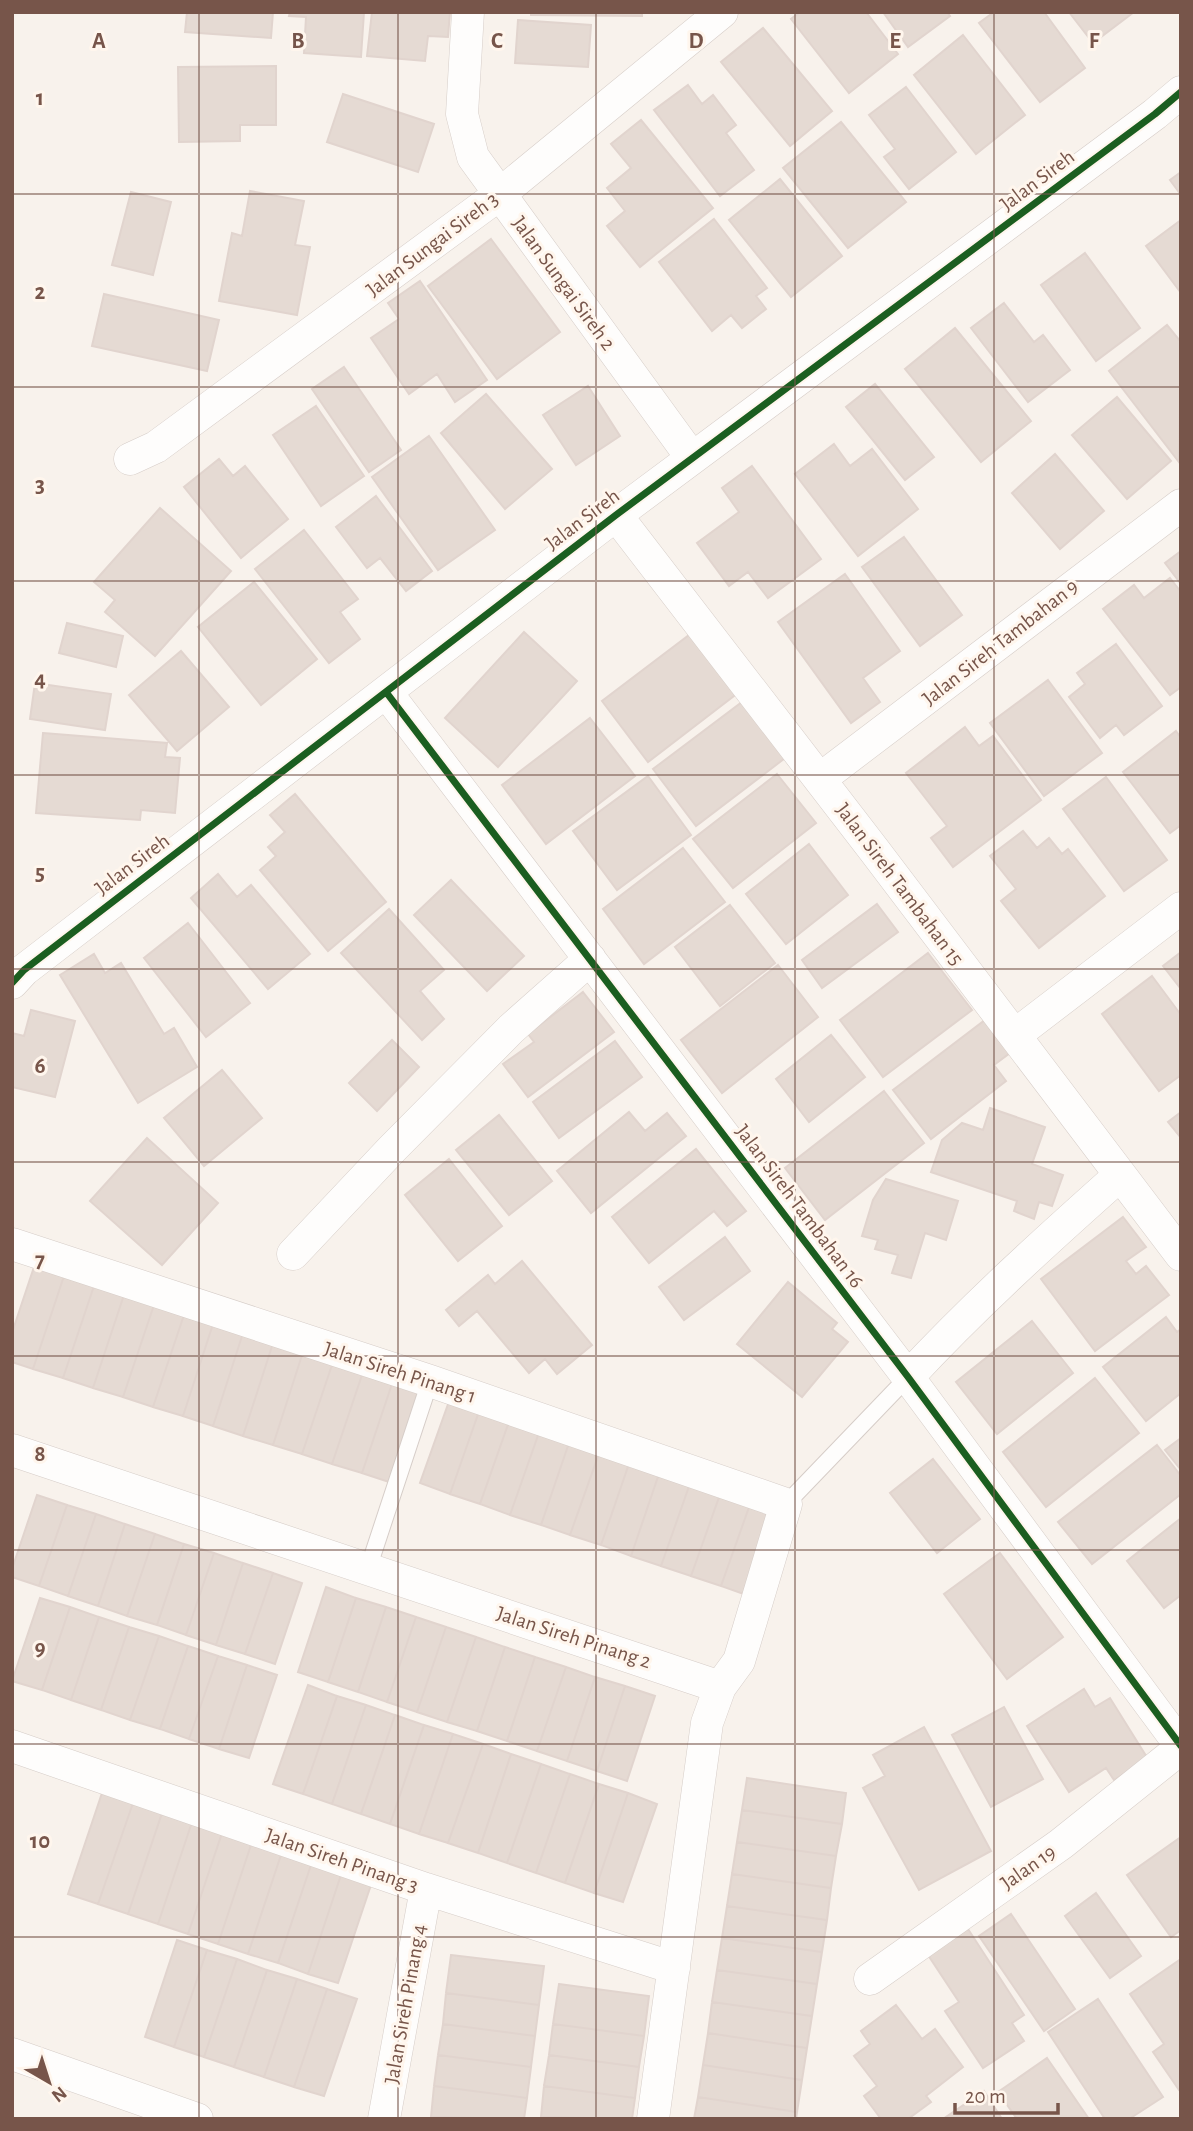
<svg xmlns="http://www.w3.org/2000/svg" width="1193" height="2131" font-family="'Alegreya Sans',sans-serif">
  <style>
    .building { fill: #e5dad3; stroke: #e1d4ce; stroke-width: 2 }
    .lines { fill: none; stroke-linecap: round; stroke-linejoin: round }
    .lane-casing { stroke: #d6cdc8; stroke-width: 18 }
    .street-casing { stroke: #d6cdc8; stroke-width: 33 }
    .lane { stroke: #fefdfc; stroke-width: 16 }
    .street { stroke: #fefdfc; stroke-width: 32 }
    .cycleway-casing { stroke: #fff6ed; stroke-width: 11 }
    .cycleway { stroke: #1b5e20; stroke-width: 7 }
    .grid { fill: none; stroke: #77554a; stroke-width: 2; stroke-opacity: 0.55 }
    .labels { text-anchor: middle; stroke-width: 6; stroke-linejoin: round; paint-order: stroke }
    .street-label { font-size: 21px; fill: #77554a; stroke: #fff6ed }
    .grid-label { font-size: 23px; text-anchor: middle; font-weight: bold; fill: #77554a; stroke: #fff6ed; stroke-width: 6; stroke-linejoin: round; paint-order: stroke }
  </style>
  <rect width="100%" height="100%" fill="#f8f2ec"/>
  <path class="building" d="M187,12H273L271,38L185,32Z
    M290,12H364L361,57L304,53L306,17L289,16Z
    M372,12H450L448,37L428,36L425,61L367,56Z
    M531,12H642V16L531,15Z
    M800,12H866L898,54L849,93L791,19Z
    M883,12H947L950,16L908,47Z
    M994,12H1044L1085,68L1040,102L979,23Z
    M1069,12H1134L1093,43Z
    M518,20L591,25L588,67L515,63Z
    M763,28L832,111L790,146L721,62Z
    M963,35L1025,115L976,154L914,75Z
    M276,66V125H240V141L179,142L178,67Z
    M688,85L702,104L713,95L736,125L726,133L754,170L720,196L654,110Z
    M906,87L956,152L909,189L884,157L895,149L869,115Z
    M343,94L434,124L418,172L327,142Z
    M641,120L713,208L640,267L607,226L625,211L607,188L631,168L611,144Z
    M841,122L906,202L848,248L783,168Z
    M1181,172V195L1170,180Z
    M780,179L842,256L791,297L729,220Z
    M250,191L304,201L295,245L310,247L297,315L219,301L232,233L242,236Z
    M131,192L171,202L153,275L112,265Z
    M714,219L767,288L756,296L766,309L742,328L731,315L712,331L659,262Z
    M1181,220V293L1146,246Z
    M491,239L560,332L497,379L428,286Z
    M1085,253L1140,328L1096,361L1041,285Z
    M420,281L487,380L455,402L437,374L409,394L371,338L399,319L388,303Z
    M104,294L219,320L207,371L92,346Z
    M1004,303L1034,342L1043,335L1070,370L1028,402L971,328Z
    M1167,325L1181,342L1179,462L1109,371Z
    M955,328L1031,421L981,462L905,369Z
    M344,367L401,450L369,472L312,389Z
    M875,384L934,457L905,480L846,407Z
    M588,386L620,436L576,465L543,415Z
    M486,394L552,469L505,509L441,433Z
    M1117,397L1171,461L1127,499L1072,435Z
    M316,406L364,476L321,506L273,435Z
    M429,436L495,530L438,570L372,477Z
    M834,444L850,466L872,449L918,509L858,556L795,474Z
    M1055,454L1104,511L1060,549L1012,493Z
    M219,459L233,476L245,466L288,519L241,558L184,487Z
    M752,466L821,559L768,598L748,572L729,586L697,543L739,512L722,488Z
    M376,496L432,571L406,591L380,558L367,568L336,527Z
    M160,508L231,571L155,656L105,612L115,600L94,582Z
    M304,530L358,599L340,612L360,639L329,663L255,569Z
    M904,537L962,615L920,646L862,567Z
    M1181,551V584L1165,563Z
    M845,574L900,651L863,678L880,702L851,723L778,622Z
    M1170,578L1181,592V687L1170,695L1103,609L1134,585L1144,598Z
    M254,582L317,659L261,705L198,627Z
    M67,623L123,636L116,667L59,653Z
    M697,629L743,689L648,762L602,701Z
    M524,632L577,681L498,767L445,718Z
    M1116,644L1162,706L1124,735L1116,725L1100,738L1069,697L1085,684L1077,673Z
    M181,651L229,707L177,751L129,695Z
    M1048,680L1102,753L1044,796L990,723Z
    M35,683L111,694L105,730L30,719Z
    M750,696L793,752L696,826L653,769Z
    M590,718L635,776L546,844L502,785Z
    M965,727L979,746L993,736L1041,800L953,867L931,838L947,826L906,773Z
    M1176,731L1181,738V825L1170,833L1123,772Z
    M43,733L167,743L165,757L180,758L175,813L141,810L140,820L36,813Z
    M777,774L816,823L733,888L693,839Z
    M648,776L691,835L617,890L573,831Z
    M1106,777L1167,860L1124,891L1063,809Z
    M295,794L386,902L328,951L260,870L276,856L268,847L285,832L270,815Z
    M1023,831L1037,848L1049,838L1062,854L1068,849L1105,896L1039,948L1001,901L1016,889L990,856Z
    M809,844L848,895L786,944L746,894Z
    M683,848L725,902L644,964L603,909Z
    M218,874L237,897L251,885L310,954L268,989L191,898Z
    M451,880L524,956L487,991L414,915Z
    M877,904L898,932L822,988L802,960Z
    M730,905L775,963L720,1006L675,947Z
    M389,909L444,970L420,991L444,1019L422,1040L341,953Z
    M188,923L250,1003L206,1037L144,958Z
    M1181,952V989L1163,966Z
    M928,953L972,1010L883,1077L840,1020Z
    M94,954L105,973L121,963L164,1034L174,1028L197,1067L138,1103L60,975Z
    M778,965L818,1017L722,1093L681,1040Z
    M1152,976L1181,1015V1075L1159,1091L1102,1014Z
    M583,992L614,1032L528,1097L503,1064L534,1042L528,1034Z
    M31,1010L75,1021L55,1097L12,1087V1033L24,1036Z
    M985,1020L1010,1053L994,1065L1006,1081L931,1139L893,1090Z
    M831,1035L865,1077L809,1122L776,1079Z
    M392,1040L419,1067L377,1111L349,1083Z
    M615,1041L642,1077L559,1138L533,1102Z
    M222,1070L262,1118L204,1166L164,1118Z
    M884,1091L924,1143L825,1220L785,1168Z
    M990,1108L1045,1127L1032,1164L1063,1175L1052,1206L1039,1202L1034,1219L1014,1211L1017,1201L931,1172L942,1140L962,1123L983,1130Z
    M629,1112L645,1131L667,1113L686,1136L591,1213L557,1171Z
    M1181,1112V1138L1168,1122Z
    M499,1115L552,1181L509,1215L456,1150Z
    M147,1138L218,1203L162,1265L90,1201Z
    M696,1149L746,1211L727,1226L714,1211L649,1263L612,1217Z
    M449,1159L502,1226L458,1261L405,1195Z
    M886,1179L958,1201L946,1240L925,1233L911,1278L892,1273L898,1255L875,1249L878,1240L862,1236L873,1200Z
    M1123,1217L1146,1247L1126,1261L1136,1274L1146,1266L1169,1295L1095,1351L1041,1279Z
    M725,1237L750,1271L684,1320L659,1287Z
    M522,1261L592,1345L557,1374L545,1359L529,1373L477,1311L459,1326L446,1310L488,1275L495,1284Z
    M35,1264L65,1273L33,1369L12,1362V1333Z
    M65,1273L95,1283L63,1378L33,1369Z
    M788,1282L837,1323L832,1329L848,1342L802,1397L737,1344Z
    M95,1283L125,1292L93,1388L63,1378Z
    M125,1292L155,1302L123,1397L93,1388Z
    M155,1302L185,1312L153,1407L123,1397Z
    M185,1312L214,1321L183,1416L153,1407Z
    M1166,1317L1177,1332L1181,1329V1393L1146,1421L1103,1367Z
    M214,1321L244,1330L213,1426L183,1416Z
    M1032,1321L1073,1373L997,1434L956,1382Z
    M244,1330L274,1340L243,1436L213,1426Z
    M274,1340L304,1349L273,1445L243,1436Z
    M304,1349L334,1359L302,1454L273,1445Z
    M334,1359L364,1369L332,1464L302,1454Z
    M364,1369L394,1378L362,1473L332,1464Z
    M394,1378L424,1388L392,1483L362,1473Z
    M1095,1378L1139,1433L1046,1507L1003,1452Z
    M452,1393L482,1403L450,1494L420,1483Z
    M482,1403L512,1413L480,1504L450,1494Z
    M512,1413L542,1424L510,1515L480,1504Z
    M542,1424L572,1434L541,1525L510,1515Z
    M572,1434L602,1445L570,1535L541,1525Z
    M1181,1438V1470L1165,1450Z
    M602,1445L632,1455L601,1545L570,1535Z
    M1157,1445L1181,1476V1494L1092,1564L1058,1522Z
    M632,1455L662,1465L631,1556L601,1545Z
    M933,1459L980,1519L937,1553L890,1493Z
    M662,1465L693,1475L661,1566L631,1556Z
    M693,1475L723,1486L691,1576L661,1566Z
    M723,1486L753,1496L721,1586L691,1576Z
    M37,1495L67,1505L39,1586L12,1577V1569Z
    M753,1496L783,1506L752,1597L721,1586Z
    M67,1505L96,1514L68,1596L39,1586Z
    M96,1514L125,1524L98,1606L68,1596Z
    M1181,1518V1595L1164,1608L1127,1561Z
    M125,1524L155,1534L127,1616L98,1606Z
    M155,1534L184,1544L157,1625L127,1616Z
    M184,1544L214,1553L186,1635L157,1625Z
    M214,1553L243,1563L216,1645L186,1635Z
    M1000,1553L1063,1637L1007,1679L944,1594Z
    M243,1563L273,1573L245,1654L216,1645Z
    M273,1573L302,1583L275,1664L245,1654Z
    M326,1587L356,1598L328,1682L298,1672Z
    M40,1598L70,1607L42,1690L12,1681Z
    M356,1598L386,1607L358,1692L328,1682Z
    M70,1607L99,1617L71,1700L42,1690Z
    M386,1607L416,1617L387,1702L358,1692Z
    M99,1617L129,1627L101,1710L71,1700Z
    M416,1617L446,1627L417,1712L387,1702Z
    M129,1627L159,1636L130,1720L101,1710Z
    M446,1627L476,1637L447,1722L417,1712Z
    M159,1636L188,1646L160,1729L130,1720Z
    M476,1637L505,1647L477,1731L447,1722Z
    M188,1646L218,1656L189,1739L160,1729Z
    M505,1647L535,1657L507,1741L477,1731Z
    M218,1656L247,1665L219,1749L189,1739Z
    M535,1657L566,1667L537,1751L507,1741Z
    M247,1665L277,1675L249,1758L219,1749Z
    M566,1667L595,1677L567,1761L537,1751Z
    M595,1677L625,1686L597,1771L567,1761Z
    M308,1685L337,1696L303,1794L273,1784Z
    M625,1686L655,1696L627,1781L597,1771Z
    M1084,1689L1095,1707L1110,1698L1148,1759L1114,1780L1106,1768L1069,1792L1027,1726Z
    M337,1696L366,1705L332,1804L303,1794Z
    M366,1705L395,1715L361,1814L332,1804Z
    M1004,1707L1043,1779L991,1807L952,1735Z
    M395,1715L424,1725L390,1824L361,1814Z
    M424,1725L453,1734L419,1834L390,1824Z
    M924,1727L991,1851L919,1890L863,1788L885,1776L873,1755Z
    M453,1734L483,1744L448,1843L419,1834Z
    M483,1744L511,1754L478,1853L448,1843Z
    M511,1754L541,1764L507,1863L478,1853Z
    M541,1764L570,1774L536,1873L507,1863Z
    M570,1774L599,1784L565,1883L536,1873Z
    M747,1778L846,1793L842,1824L742,1810Z
    M599,1784L628,1793L594,1893L565,1883Z
    M102,1793L133,1803L98,1904L68,1894Z
    M628,1793L657,1804L623,1902L594,1893Z
    M133,1803L162,1813L128,1914L98,1904Z
    M742,1810L842,1824L836,1856L737,1842Z
    M162,1813L192,1822L158,1924L128,1914Z
    M192,1822L222,1833L188,1934L158,1924Z
    M222,1833L252,1842L218,1944L188,1934Z
    M1181,1837V1930L1171,1937L1127,1875Z
    M252,1842L282,1852L248,1954L218,1944Z
    M737,1842L836,1856L831,1888L732,1874Z
    M282,1852L312,1862L278,1963L248,1954Z
    M312,1862L342,1872L308,1974L278,1963Z
    M342,1872L372,1882L338,1983L308,1974Z
    M732,1874L831,1888L827,1920L727,1906Z
    M1096,1893L1141,1956L1110,1978L1065,1916Z
    M727,1906L827,1920L822,1952L722,1938Z
    M1011,1914L1075,2009L1044,2031L979,1936Z
    M968,1929L1024,2015L1012,2023L1024,2041L983,2068L945,2011L959,2002L928,1955Z
    M722,1938L822,1952L817,1984L717,1970Z
    M177,1940L207,1950L174,2047L145,2037Z
    M207,1950L237,1959L204,2057L174,2047Z
    M451,1955L544,1966L539,2005L446,1993Z
    M237,1959L267,1970L234,2067L204,2057Z
    M1181,1959V2089L1179,2090L1153,2052L1164,2044L1130,1994Z
    M267,1970L297,1979L264,2077L234,2067Z
    M717,1970L817,1984L812,2016L712,2002Z
    M297,1979L327,1989L294,2087L264,2077Z
    M559,1984L649,1996L644,2036L553,2024Z
    M327,1989L357,1999L324,2096L294,2087Z
    M446,1993L539,2005L535,2036L443,2024Z
    M1098,1999L1163,2097L1129,2119H1105L1048,2032Z
    M712,2002L812,2016L807,2048L708,2033Z
    M896,2005L922,2039L935,2029L963,2067L926,2096L931,2102L908,2119H881L864,2096L877,2086L854,2056L870,2044L861,2031Z
    M443,2024L535,2036L531,2067L438,2055Z
    M553,2024L644,2036L639,2067L549,2055Z
    M708,2033L807,2048L802,2080L703,2065Z
    M438,2055L531,2067L527,2098L434,2086Z
    M549,2055L639,2067L635,2098L544,2086Z
    M1047,2058L1089,2119H1017L998,2092Z
    M703,2065L802,2080L797,2112L698,2097Z
    M434,2086L527,2098L524,2119L431,2117Z
    M544,2086L635,2098L632,2119L541,2117Z
    M984,2091L1002,2119H943Z
    M698,2097L797,2112L796,2119H694Z"/>
  <g class="lines">
    <g class="lane-casing">
      <path id="lane" d="M786,1504L908,1377
        M368,1569L430,1381"/>
    </g>
    <g class="street-casing">
      <path id="street" d="M468,12L462,114L473,157L692,458
        M130,459L156,447L500,194L722,12
        M616,515L874,850L1181,1255
        M386,692L908,1377L1181,1746
        M820,779L1181,505
        M12,983L24,970L616,515L1155,114L1181,92
        M1015,1035L1181,908
        M12,1244L430,1381L786,1504L739,1661L720,1687
        M293,1254L392,1149L511,1029L590,959
        M908,1377C975,1305 1047,1240 1120,1175
        M12,1450L720,1687L707,1723L653,2119
        M12,1746L426,1889L674,1968
        M870,1979L1061,1844L1181,1748
        M12,2054L197,2119
        M384,2119L426,1889"/>
    </g>
    <use href="#lane" class="lane"/>
    <use href="#street" class="street"/>
    <g class="cycleway-casing">
      <path id="cycleway" d="M386,692L908,1377L1181,1746
        M12,983L24,970L616,515L1155,114L1181,92"/>
    </g>
    <use href="#cycleway" class="cycleway"/>
  </g>
  <path class="grid" d="M199,12V2119M398,12V2119M596,12V2119M795,12V2119M994,12V2119M12,194H1181M12,387H1181M12,581H1181M12,775H1181M12,969H1181M12,1162H1181M12,1356H1181M12,1550H1181M12,1744H1181M12,1937H1181"/>
  <g class="labels">
    <g class="street-label">
      <text transform="translate(1037 180) rotate(-37)" y="7">Jalan Sireh</text>
      <text transform="translate(432 244) rotate(-37)" y="7">Jalan Sungai Sireh 3</text>
      <text transform="translate(564 283) rotate(54)" y="7">Jalan Sungai Sireh 2</text>
      <text transform="translate(582 519) rotate(-37)" y="7">Jalan Sireh</text>
      <text transform="translate(1000 642) rotate(-38)" y="7">Jalan Sireh Tambahan 9</text>
      <text transform="translate(132 864) rotate(-37)" y="7">Jalan Sireh</text>
      <text transform="translate(900 884) rotate(53)" y="7">Jalan Sireh Tambahan 15</text>
      <text transform="translate(800 1206) rotate(53)" y="7">Jalan Sireh Tambahan 16</text>
      <text transform="translate(400 1372) rotate(18)" y="7">Jalan Sireh Pinang 1</text>
      <text transform="translate(574 1637) rotate(18)" y="7">Jalan Sireh Pinang 2</text>
      <text transform="translate(342 1860) rotate(19)" y="7">Jalan Sireh Pinang 3</text>
      <text transform="translate(1028 1867) rotate(-35)" y="7">Jalan 19</text>
      <text transform="translate(405 2004) rotate(-80)" y="7">Jalan Sireh Pinang 4</text>
    </g>
  </g>
  <g class="grid-label">
    <text x="99" y="48">A</text>
    <text x="298" y="48">B</text>
    <text x="497" y="48">C</text>
    <text x="696" y="48">D</text>
    <text x="895" y="48">E</text>
    <text x="1094" y="48">F</text>
    <text x="40" y="105">1</text>
    <text x="40" y="299">2</text>
    <text x="40" y="492">3</text>
    <text x="40" y="686">4</text>
    <text x="40" y="880">5</text>
    <text x="40" y="1073">6</text>
    <text x="40" y="1267">7</text>
    <text x="40" y="1461">8</text>
    <text x="40" y="1655">9</text>
    <text x="40" y="1848">10</text>
  </g>
  <rect width="1193" height="2131" fill="none" stroke="#77554a" stroke-width="28"/>
  <g transform="translate(49 2082) rotate(141)" stroke="#fff6ed" stroke-width="5" paint-order="stroke">
  <path d="M0-5L12 26L0 18L-12 26Z" fill="#77554a"/>
  <text y="-10" font-size="19" font-weight="bold" text-anchor="middle" fill="#77554a">N</text>
  </g>
  <path d="M955 2103v10h103v-10" fill="none" stroke="#77554a" stroke-width="3.5"/>
  <text x="965" y="2103" font-size="21" fill="#77554a" stroke="#fff6ed" stroke-width="5" paint-order="stroke">20 m</text>
</svg>
